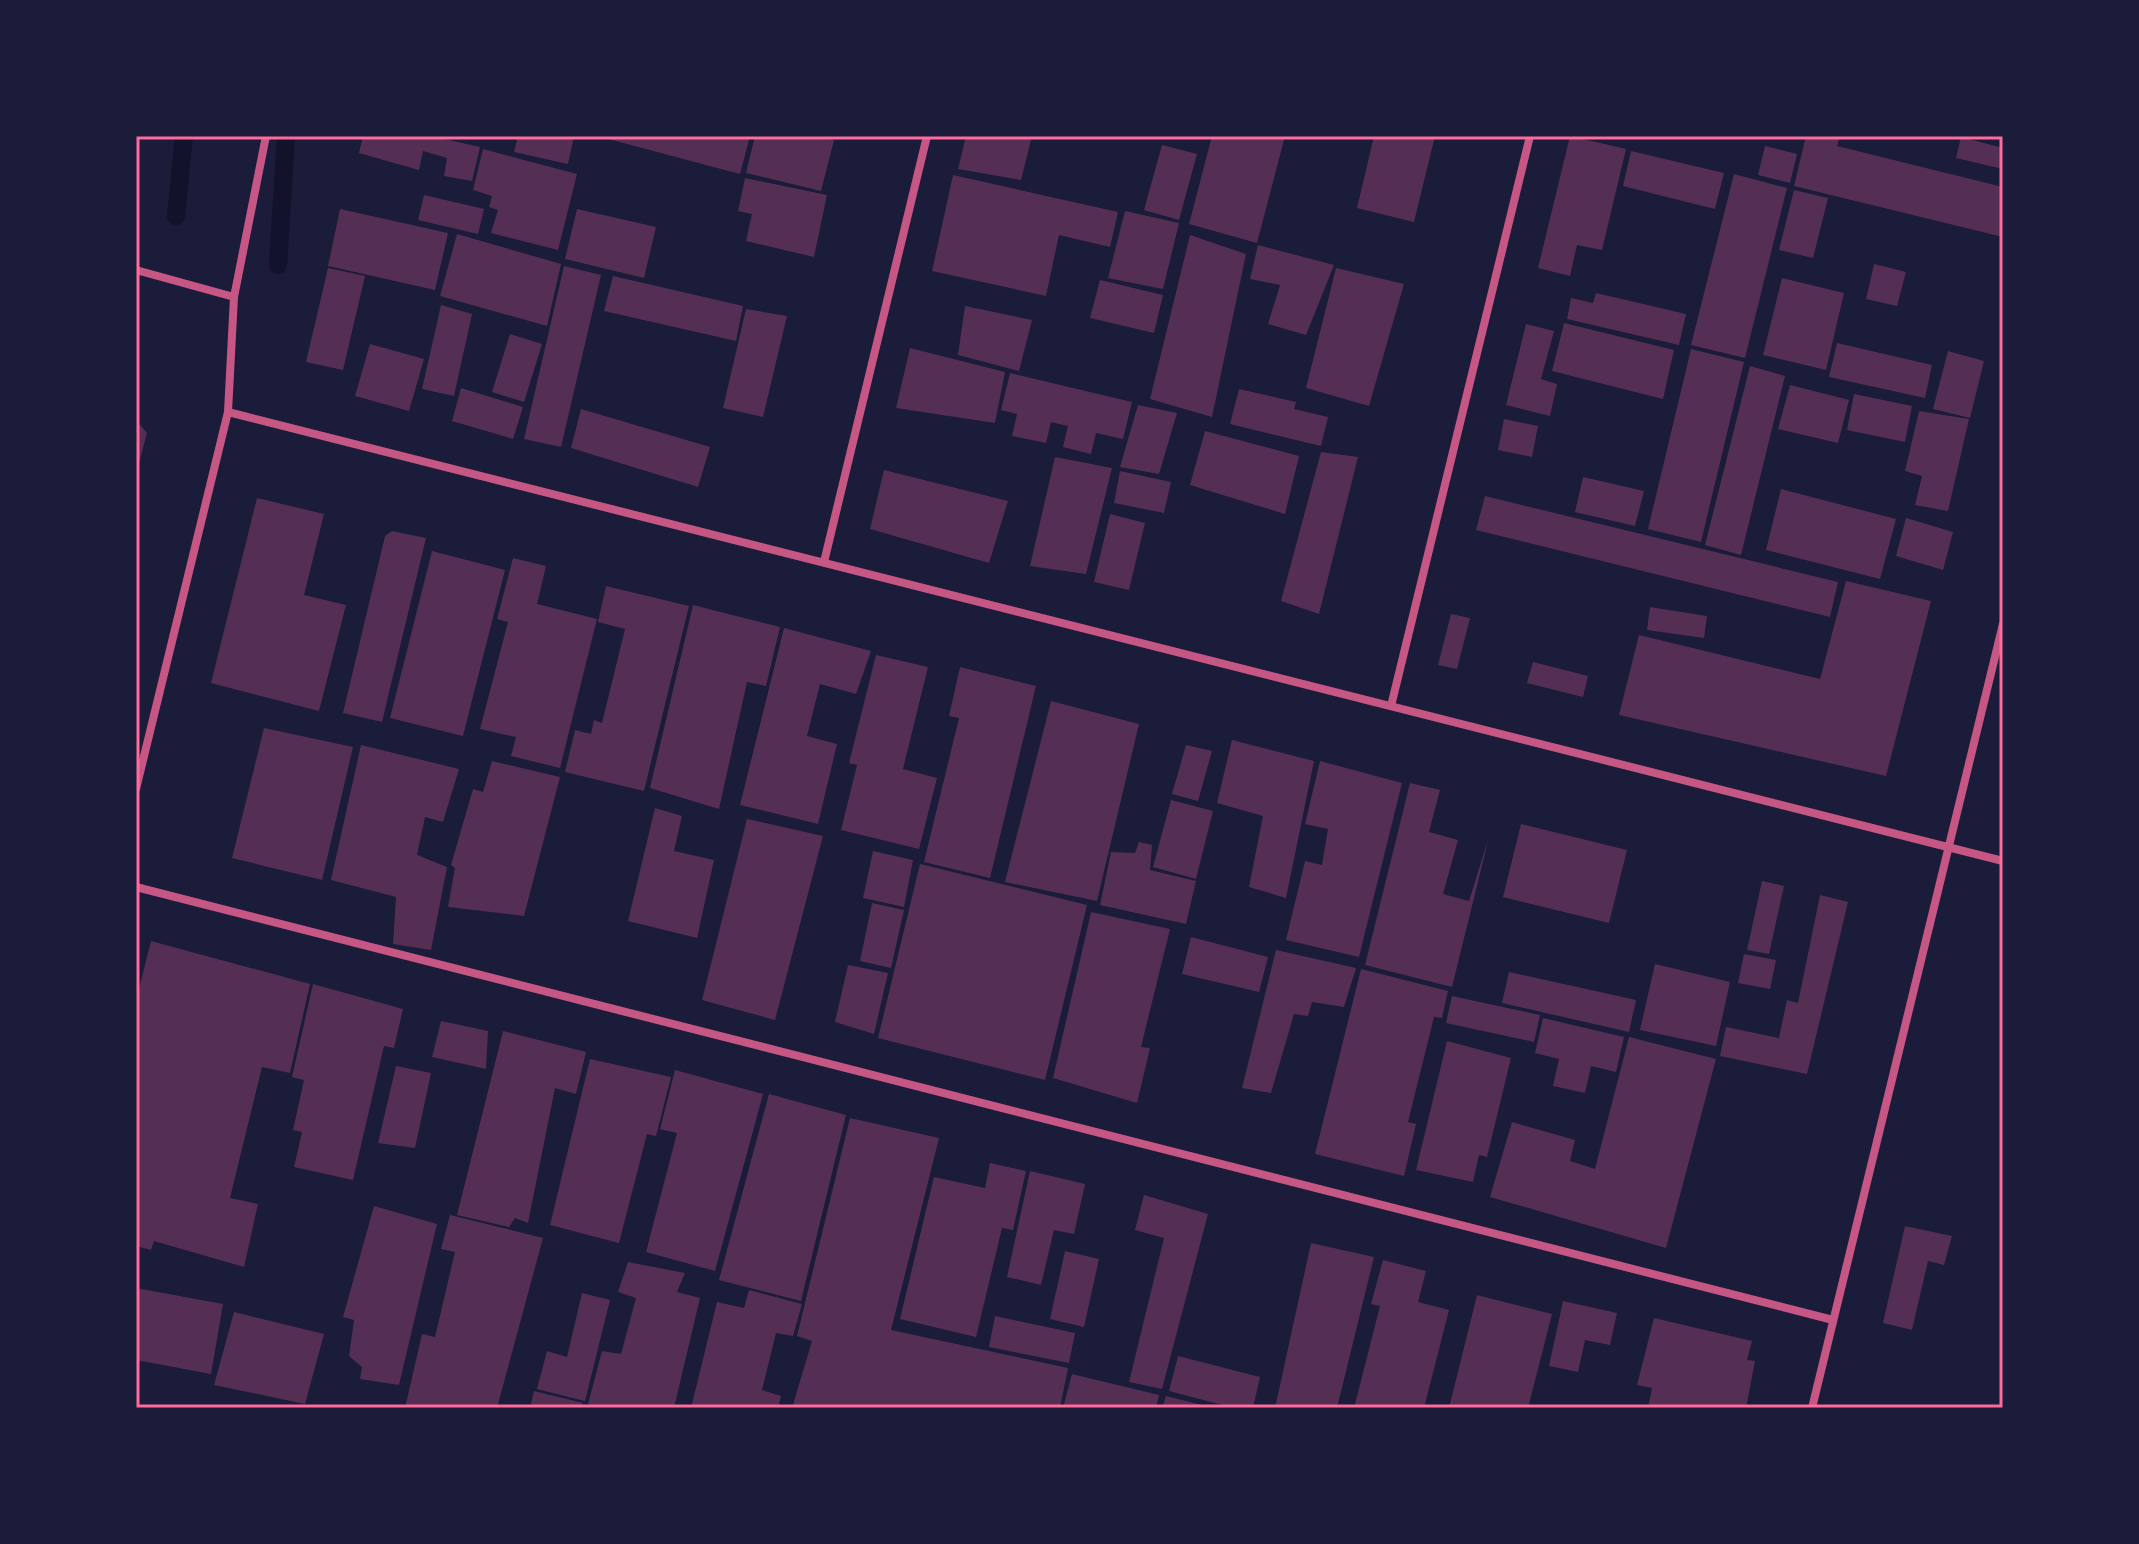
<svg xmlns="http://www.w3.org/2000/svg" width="2139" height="1544" font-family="Inter,sans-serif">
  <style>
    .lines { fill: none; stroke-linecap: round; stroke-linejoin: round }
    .stream { stroke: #12122b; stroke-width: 18 }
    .building { fill: #542f53 }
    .minor { stroke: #c65784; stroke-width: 8 }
    .neatline { fill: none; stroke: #ff6b9d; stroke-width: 3 }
  </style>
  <rect width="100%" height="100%" fill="#1b1b3a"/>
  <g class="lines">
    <path class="stream" d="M176,216L184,136
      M278,265L286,136"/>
  </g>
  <path class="building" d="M363,136H431L480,147L472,181L444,176L447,158L423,151L419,170L359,153Z
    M518,136H574L568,164L514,152Z
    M597,136H750L740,174Z
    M755,136H818L834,140L821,191L746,173Z
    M966,136H1032L1021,180L958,169Z
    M1212,136H1285L1257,243L1189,224Z
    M1374,136H1435L1414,222L1357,208Z
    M1570,136L1626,149L1602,250L1577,245L1570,276L1538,268Z
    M1806,136H1840L1837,146L2003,187V237L1794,186Z
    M1961,137L2003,148V169L1956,158Z
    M1162,145L1197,154L1179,220L1144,210Z
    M1765,146L1797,154L1790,183L1758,175Z
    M483,149L577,174L558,250L491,233L498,210L489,207L492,196L473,190Z
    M1631,151L1724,173L1715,209L1623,186Z
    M1734,174L1787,188L1745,358L1691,345Z
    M953,175L1118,212L1110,247L1059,235L1046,296L932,271Z
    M745,178L827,195L814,257L746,241L752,214L738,211Z
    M1794,190L1828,198L1813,258L1779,250Z
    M424,195L484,209L478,234L418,220Z
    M340,209L448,233L435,290L328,266Z
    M577,209L656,227L644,278L565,259Z
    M1125,211L1179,223L1163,289L1108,278Z
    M457,234L561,264L547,326L440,296Z
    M1190,235L1246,254L1212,417L1150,399Z
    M1258,245L1334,265L1306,335L1268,324L1280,285L1250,279Z
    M1874,264L1906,272L1897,306L1866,299Z
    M564,266L601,275L561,447L524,439Z
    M328,268L365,276L343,370L306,362Z
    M1336,268L1404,284L1369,406L1306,388Z
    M613,276L743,306L736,341L604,311Z
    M1782,278L1844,293L1826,370L1763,355Z
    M1100,280L1163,295L1154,333L1090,318Z
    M1596,293L1686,314L1679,345L1567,319L1571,298L1593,303Z
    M441,305L472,314L454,396L422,389Z
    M965,306L1032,320L1019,371L958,355Z
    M746,309L787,316L763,417L723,408Z
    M1564,323L1674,350L1663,399L1552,371Z
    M1526,324L1554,331L1541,379L1557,384L1550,416L1506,405Z
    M510,334L542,344L524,402L492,392Z
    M1837,343L1932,365L1925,398L1829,377Z
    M370,344L424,359L409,411L355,396Z
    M910,348L1005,372L995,423L896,408Z
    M1691,349L1744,362L1701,542L1648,529Z
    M1948,351L1984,361L1970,418L1933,409Z
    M1750,366L1785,376L1741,555L1705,545Z
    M1010,373L1132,402L1123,439L1096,433L1091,454L1063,447L1068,426L1051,422L1046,443L1012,436L1017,414L1001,410Z
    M1790,385L1849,400L1838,443L1778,429Z
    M461,388L523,407L513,439L452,421Z
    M1239,389L1296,402L1294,409L1328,417L1321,446L1230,424Z
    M1854,394L1912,406L1905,442L1847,430Z
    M1138,405L1177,413L1159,474L1120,467Z
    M581,409L710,447L698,487L571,448Z
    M1919,411L1969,419L1948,511L1915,505L1922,476L1905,471Z
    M1504,419L1538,426L1532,457L1498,450Z
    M136,420L147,433L137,471H136Z
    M1205,431L1299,456L1285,514L1190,485Z
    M1321,452L1358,457L1319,614L1281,601Z
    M1055,457L1112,468L1086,574L1030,566Z
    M884,470L1008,501L989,563L870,529Z
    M1120,471L1171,482L1164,513L1114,503Z
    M1583,477L1644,491L1635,526L1575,512Z
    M1781,489L1896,519L1880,579L1766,550Z
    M1485,496L1838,582L1830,617L1476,530Z
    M257,498L324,514L304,595L346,605L319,711L211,683Z
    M1110,514L1145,523L1129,590L1094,582Z
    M1906,518L1953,532L1943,570L1896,556Z
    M392,531L426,538L382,722L343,713L385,536Z
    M432,551L505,570L463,736L390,718Z
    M513,558L546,566L537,604L597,619L560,768L511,756L516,737L480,729L508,622L497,619Z
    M1846,581L1931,601L1886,776L1619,715L1639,635L1820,679Z
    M606,586L689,606L644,791L565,772L575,730L591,734L594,720L602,723L625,629L598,622Z
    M693,605L780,627L766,686L747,682L719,809L650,788Z
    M1650,607L1707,616L1704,638L1647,630Z
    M1451,614L1470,618L1457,669L1438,665Z
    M784,628L871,651L856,694L820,684L807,736L837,744L818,824L740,805Z
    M876,655L928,667L903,769L937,778L919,849L841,830L857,765L849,763Z
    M1533,662L1588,676L1583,697L1527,683Z
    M960,667L1036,686L990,878L924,862L959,718L949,716Z
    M1051,701L1139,724L1097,901L1005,882Z
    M264,728L353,747L322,880L232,858Z
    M1232,740L1314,761L1286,898L1249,887L1263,816L1217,803Z
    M361,745L459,769L443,822L425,817L417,855L447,867L431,950L393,944L396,897L331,880Z
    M1186,745L1212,751L1198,801L1172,794Z
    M492,761L560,777L524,916L448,907L455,868L451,865L473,789L483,792Z
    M1320,761L1402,783L1359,957L1286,940L1305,861L1322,865L1328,829L1305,824Z
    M1410,783L1440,790L1429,832L1458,840L1443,894L1469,901L1489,837L1452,987L1365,965Z
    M1171,800L1213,811L1196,879L1153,867Z
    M655,808L682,816L674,851L714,860L697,938L628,921Z
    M747,819L823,836L775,1020L702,1000Z
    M1521,824L1627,850L1609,923L1503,897Z
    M1139,842L1152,845L1150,870L1196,881L1186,924L1100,905L1111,852L1135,853Z
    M873,851L913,860L904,907L863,898Z
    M920,864L1087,905L1045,1080L878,1038Z
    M1762,881L1784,886L1769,954L1747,950Z
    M1820,895L1848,902L1807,1074L1720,1056L1726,1027L1779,1038L1787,1000L1798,1003Z
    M872,903L904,910L891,968L860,961Z
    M1091,912L1170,929L1141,1047L1150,1048L1137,1103L1053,1078Z
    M1191,937L1268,957L1259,992L1182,974Z
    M151,941L310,984L290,1073L262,1067L230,1198L258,1204L244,1267L154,1241L151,1250L136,1246V1000Z
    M1276,950L1356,968L1344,1007L1312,1002L1308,1016L1294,1014L1271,1093L1242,1088Z
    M1744,954L1776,960L1770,989L1738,983Z
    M1655,964L1730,982L1716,1046L1640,1030Z
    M848,965L888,973L874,1034L835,1022Z
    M1361,969L1448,991L1442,1018L1434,1017L1408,1122L1416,1124L1404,1176L1315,1154Z
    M1509,972L1636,1000L1629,1032L1502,1003Z
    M313,984L403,1009L394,1048L384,1046L353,1180L294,1167L302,1132L293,1130L304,1080L292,1077Z
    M1452,996L1540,1015L1534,1042L1446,1023Z
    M1543,1018L1624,1037L1616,1072L1591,1066L1585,1093L1553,1086L1559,1059L1535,1053Z
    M441,1021L488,1031L486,1069L432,1057Z
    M503,1031L586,1052L576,1094L555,1088L528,1223L515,1218L509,1227L457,1215Z
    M1629,1037L1716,1059L1666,1248L1490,1197L1512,1122L1575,1140L1570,1161L1595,1169Z
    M1447,1041L1511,1058L1487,1157L1479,1155L1473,1182L1416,1170Z
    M590,1059L671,1077L656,1136L647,1134L619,1243L550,1225Z
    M396,1066L431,1073L415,1148L378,1143Z
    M675,1070L763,1094L715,1271L646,1252L677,1133L660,1129Z
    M769,1094L846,1115L801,1301L719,1280Z
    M850,1118L939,1138L891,1330L1068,1368L1060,1408H792L812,1341L797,1336Z
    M990,1163L1026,1171L1013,1230L1002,1228L976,1337L900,1319L934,1177L985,1188Z
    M1030,1171L1085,1184L1074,1234L1054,1230L1041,1285L1007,1277Z
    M1144,1195L1208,1214L1162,1389L1129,1382L1164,1238L1135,1230Z
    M374,1206L437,1224L399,1385L360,1379L362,1367L349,1356L354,1320L343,1317Z
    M450,1215L543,1238L497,1408H405L422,1334L435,1337L455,1252L441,1249Z
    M1905,1226L1952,1236L1944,1265L1928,1261L1912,1330L1883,1323Z
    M1311,1243L1374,1257L1337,1408H1275Z
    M1065,1251L1099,1259L1084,1327L1050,1319Z
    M1383,1260L1426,1271L1418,1302L1449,1310L1424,1408H1354L1380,1306L1371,1304Z
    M628,1262L685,1273L677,1292L700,1298L674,1408H587L602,1351L621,1354L636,1298L618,1292Z
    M136,1288L223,1304L211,1374L136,1360Z
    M749,1290L802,1304L793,1336L776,1333L762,1390L781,1396L778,1408H691L717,1302L744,1308Z
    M582,1293L610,1300L585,1401L537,1389L547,1351L567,1357Z
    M1477,1295L1552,1314L1528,1408H1449Z
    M1563,1301L1617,1313L1610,1345L1585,1340L1578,1372L1549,1366Z
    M234,1312L324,1334L305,1404L214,1385Z
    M995,1316L1075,1333L1069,1363L989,1347Z
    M1654,1318L1752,1341L1747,1360L1755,1361L1746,1408H1648L1652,1388L1637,1385Z
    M1178,1356L1260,1377L1253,1408H1234L1169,1391Z
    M1072,1374L1159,1395L1156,1408H1063Z
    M534,1391L583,1403L581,1408H530Z
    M1166,1396L1210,1407L1209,1408H1162Z"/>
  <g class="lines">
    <path class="minor" d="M136,270L234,297
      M228,412L2003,861
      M824,562L927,136
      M1391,706L1530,136
      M136,789L228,412L234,297L266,136
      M136,887L1833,1320
      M1812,1408L2003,624"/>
  </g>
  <rect width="2139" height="1544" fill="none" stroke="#1b1b3a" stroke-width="276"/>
  <rect x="138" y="138" width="1863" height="1268" class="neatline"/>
</svg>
